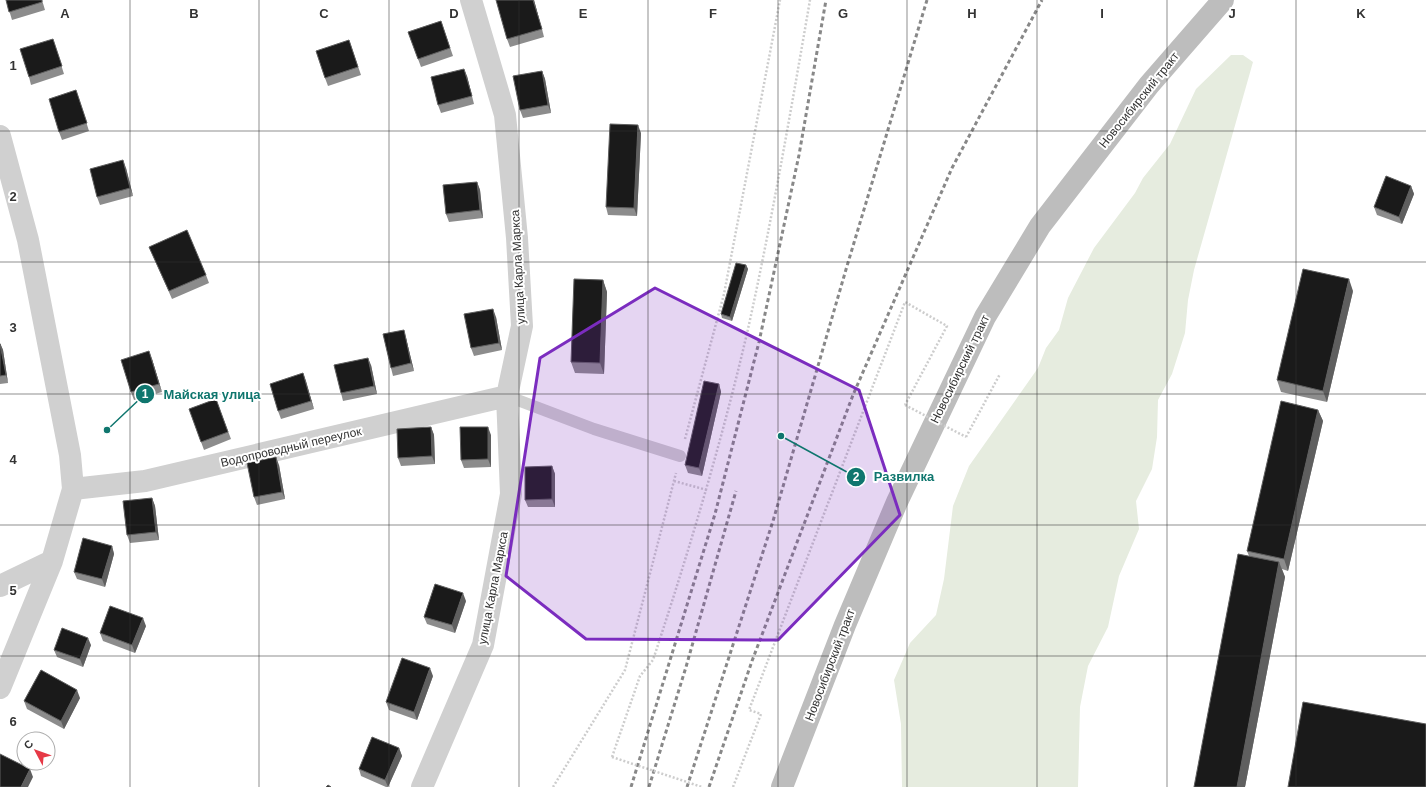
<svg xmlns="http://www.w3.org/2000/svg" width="1426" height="787" font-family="Arial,sans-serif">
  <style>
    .green { fill: #e6ecdf }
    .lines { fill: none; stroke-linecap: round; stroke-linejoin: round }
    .path { stroke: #cdcdcd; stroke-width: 2.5; stroke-dasharray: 2 2; stroke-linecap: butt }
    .lane { stroke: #d0d0d0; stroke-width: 12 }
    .street { stroke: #d0d0d0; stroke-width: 22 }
    .secondary { stroke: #bdbdbd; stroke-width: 22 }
    .rail { stroke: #888; stroke-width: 3; stroke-dasharray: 4 3; stroke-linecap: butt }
    .path-bridge { stroke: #cdcdcd; stroke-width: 2.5; stroke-dasharray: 2 2; stroke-linecap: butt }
    .wall { fill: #8c8c8c }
    .shaded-wall { fill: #5f5f5f }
    .building { fill: #1a1a1a; stroke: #5f5f5f }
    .marked { fill: #7b2cbf; fill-opacity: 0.2; stroke: #7b2cbf; stroke-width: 3; stroke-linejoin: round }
    .grid { fill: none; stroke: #333; stroke-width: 1; stroke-opacity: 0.55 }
    .labels { text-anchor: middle; stroke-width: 4; stroke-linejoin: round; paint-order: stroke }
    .street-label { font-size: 12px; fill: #333; stroke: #fff }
    .grid-label { font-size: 13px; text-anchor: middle; font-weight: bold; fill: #333; stroke: #fff; stroke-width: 4; stroke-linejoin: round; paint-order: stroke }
    .leader { fill: none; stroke: #0f766e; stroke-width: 1.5 }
    .callout-dot { fill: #0f766e; stroke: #fff; stroke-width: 1.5 }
    .mark-label { font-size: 12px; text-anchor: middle; font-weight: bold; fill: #fff }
    .callout-label { font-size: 13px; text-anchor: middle; font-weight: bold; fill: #0f766e; stroke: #fff; stroke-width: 4; stroke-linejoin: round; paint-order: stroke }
  </style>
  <rect width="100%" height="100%" fill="#fff"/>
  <path class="green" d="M1231,55H1243L1253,62L1194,270L1188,300L1185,333L1172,374L1158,400L1157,437L1152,469L1136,501L1139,529L1119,576L1108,627L1088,666L1080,707L1078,787H902L901,724L894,680L910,643L936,615L944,579L953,506L969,466L1038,368L1046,348L1059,330L1068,298L1094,248L1135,193L1143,178L1170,144L1196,89Z"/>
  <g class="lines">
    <path class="path" d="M966,437L1000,374
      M685,439L724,294L780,0
      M674,481L707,490
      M612,757L640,676L653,660C689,551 722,441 748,329C772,220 791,110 810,0
      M553,787L625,670L676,473
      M733,787L761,714L749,710L905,302L947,326L905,405"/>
    <path class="lane" d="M507,396L594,429L680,456"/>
    <path class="street" d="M0,136L28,240L70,455L73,489L52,561L0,688
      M73,489L145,481L507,396
      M0,586L52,561
      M422,787L483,645L511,494L507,396L522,326L517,238L505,115L471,0"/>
    <path class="secondary" d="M782,787L845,625L897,502L985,317L1040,226L1149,85L1223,0"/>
    <path class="rail" d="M631,787L715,514L759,342L799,155L826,0
      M649,787L686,667L736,491
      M687,787L773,521L847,266L927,0
      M709,787L752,661L853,395L952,168L1042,0"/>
    <path class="path-bridge" d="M905,405L966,437
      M612,757L702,787"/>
  </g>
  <path class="wall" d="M6,0H42L45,10L12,20Z
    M534,0L544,37L510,47L507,39Z
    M441,21L453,56L421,67L408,32Z
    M53,39L64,74L31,85L29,77Z
    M349,40L361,75L328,86L325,78Z
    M542,71L545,79L551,113L523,118L520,110Z
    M467,76L474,104L441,113L438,105Z
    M76,90L89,131L62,140L59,132Z
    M641,133L637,216L608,215L606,207Z
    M126,168L133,196L100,205L97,197Z
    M477,182L480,190L483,218L449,222L446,214Z
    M1411,186L1414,194L1402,224L1377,215L1374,207Z
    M149,247L206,275L209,283L172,299Z
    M746,265L748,269L732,321L722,318L721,314Z
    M603,280L607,292L604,374L575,373L571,362Z
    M1353,291L1327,402L1281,392L1277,380Z
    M496,317L502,350L474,356L471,348Z
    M406,338L414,371L393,376L391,368Z
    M0,343L3,350L8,383L0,384Z
    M152,359L162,392L134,400L131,392Z
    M371,365L377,394L343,401L341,393Z
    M303,373L314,409L281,419L278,411Z
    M719,384L721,392L702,476L688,473L685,465Z
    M216,399L231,439L204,450L189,409Z
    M1318,410L1323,421L1288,571L1282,569L1285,577L1245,787H1194L1249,556L1247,551Z
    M431,427L434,435L435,464L401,466L398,458Z
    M491,435V467L464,468L461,460Z
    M279,465L285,499L257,505L254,497Z
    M552,466L555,474V507H528L525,500Z
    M152,498L155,506L159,540L130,543L127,535Z
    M112,546L114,554L105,587L77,579L74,572Z
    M466,601L455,633L427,624L424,617Z
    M146,626L135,653L103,641L100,633Z
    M91,645L83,667L57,657L54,650Z
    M433,676L417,720L389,710L386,702Z
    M80,698L64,729L27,709L24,701Z
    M399,748L402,756L388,787H386L361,776L359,769Z"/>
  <path class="shaded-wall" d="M533,0H534L544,37L542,29Z
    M464,69L467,76L474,104L472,96Z
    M542,71L545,79L551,113L548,105Z
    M638,125L641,133L637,216L634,208Z
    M123,160L126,168L133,196L130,188Z
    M477,182L480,190L483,218L480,210Z
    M1411,186L1414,194L1402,224L1399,217Z
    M746,265L748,269L732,321L730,317Z
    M1349,279L1353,291L1327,402L1323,391Z
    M603,280L607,292L604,374L600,363Z
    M493,309L496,317L502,350L499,343Z
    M404,330L406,338L414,371L411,363Z
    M0,343L3,350L8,383L6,375Z
    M149,351L152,359L162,392L159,384Z
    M368,358L371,365L377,394L374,386Z
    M303,373L306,381L314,409L311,401Z
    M719,384L721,392L702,476L699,468Z
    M1318,410L1323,421L1288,571L1284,559Z
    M431,427L434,435L435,464L432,456Z
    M488,427L491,435V467L488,459Z
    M276,457L279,465L285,499L282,492Z
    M552,466L555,474V507L552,499Z
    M152,498L155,506L159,540L156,532Z
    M112,546L114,554L105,587L102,579Z
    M1279,562L1285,577L1245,787H1237Z
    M463,593L466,601L455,633L452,625Z
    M143,618L146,626L135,653L132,645Z
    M88,638L91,645L83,667L80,659Z
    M430,668L433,676L417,720L414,712Z
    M77,690L80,698L64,729L61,721Z
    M399,748L402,756L388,787L385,780Z
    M30,769L33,777L28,787H21Z"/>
  <path class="building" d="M6,0H42V2L9,12Z
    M496,0H533L542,29L507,39Z
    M441,21L450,48L418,59L408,32Z
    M53,39L62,66L29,77L20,49Z
    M349,40L358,67L325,78L316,51Z
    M464,69L472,96L438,105L431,77Z
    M542,71L548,105L520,110L513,76Z
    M76,90L87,123L59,132L49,99Z
    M610,124L638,125L634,208L606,207Z
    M123,160L130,188L97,197L90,169Z
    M1386,176L1411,186L1399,217L1374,207Z
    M477,182L480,210L446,214L443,185Z
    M187,230L206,275L169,291L149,247Z
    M736,263L746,265L730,317L721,314Z
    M1303,269L1349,279L1323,391L1277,380Z
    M574,279L603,280L600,363L571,362Z
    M493,309L499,343L471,348L464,314Z
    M404,330L411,363L391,368L383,334Z
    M0,344L6,375L0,376Z
    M149,351L159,384L131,392L121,360Z
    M368,358L374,386L341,393L334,365Z
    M303,373L311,401L278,411L270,384Z
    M704,381L719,384L699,468L685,465Z
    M216,399L228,432L201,442L189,409Z
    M1281,401L1318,410L1284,559L1247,551Z
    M431,427L432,456L398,458L397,429Z
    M460,427H488V459L461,460Z
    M276,457L282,492L254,497L247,463Z
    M552,466V499L525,500V467Z
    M152,498L156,532L127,535L123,501Z
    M83,538L112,546L102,579L74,572Z
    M1238,554L1279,562L1237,787H1194Z
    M435,584L463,593L452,625L424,617Z
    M110,606L143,618L132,645L100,633Z
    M62,628L88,638L80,659L54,650Z
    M402,658L430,668L414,712L386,702Z
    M41,670L77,690L61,721L24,701Z
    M1303,702L1426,724V787H1288Z
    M372,737L399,748L385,780L359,769Z
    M0,754L30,769L21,787H0Z
    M328,785L331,787H326Z"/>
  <path class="marked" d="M655,288L859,390L900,515L778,640L586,639L506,576L540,358Z"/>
  <path class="grid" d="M130,0V787M259,0V787M389,0V787M519,0V787M648,0V787M778,0V787M907,0V787M1037,0V787M1167,0V787M1296,0V787M0,131H1426M0,262H1426M0,394H1426M0,525H1426M0,656H1426"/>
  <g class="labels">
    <g class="street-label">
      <text transform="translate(1139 100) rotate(-51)" y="4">Новосибирский тракт</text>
      <text transform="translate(518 267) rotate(-93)" y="4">улица Карла Маркса</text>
      <text transform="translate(960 369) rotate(-64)" y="4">Новосибирский тракт</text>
      <text transform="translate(291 447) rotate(-13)" y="4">Водопроводный переулок</text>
      <text transform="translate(493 588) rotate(-79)" y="4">улица Карла Маркса</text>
      <text transform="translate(830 665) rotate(-69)" y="4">Новосибирский тракт</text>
    </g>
  </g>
  <g class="grid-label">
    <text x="65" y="18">A</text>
    <text x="194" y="18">B</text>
    <text x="324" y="18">C</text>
    <text x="454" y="18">D</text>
    <text x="583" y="18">E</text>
    <text x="713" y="18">F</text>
    <text x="843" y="18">G</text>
    <text x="972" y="18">H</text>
    <text x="1102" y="18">I</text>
    <text x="1232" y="18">J</text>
    <text x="1361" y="18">K</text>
    <text x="13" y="70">1</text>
    <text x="13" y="201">2</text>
    <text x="13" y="332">3</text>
    <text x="13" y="464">4</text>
    <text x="13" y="595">5</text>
    <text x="13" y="726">6</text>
  </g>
  <path class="leader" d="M107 430L145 394M781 436L856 477"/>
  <g class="callout-dot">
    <circle cx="107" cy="430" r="4"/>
    <circle cx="781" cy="436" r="4"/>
    <circle cx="145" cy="394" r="10"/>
    <circle cx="856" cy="477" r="10"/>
  </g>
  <g class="mark-label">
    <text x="145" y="398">1</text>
    <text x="856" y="481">2</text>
  </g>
  <g class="callout-label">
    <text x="212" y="399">Майская улица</text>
    <text x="904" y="481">Развилка</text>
  </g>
  <g transform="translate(36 751) rotate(311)"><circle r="19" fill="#ffffff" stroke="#adadad"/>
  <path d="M0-3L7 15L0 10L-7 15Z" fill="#e63946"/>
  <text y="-6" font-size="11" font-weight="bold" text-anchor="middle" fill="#333333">С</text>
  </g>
</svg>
